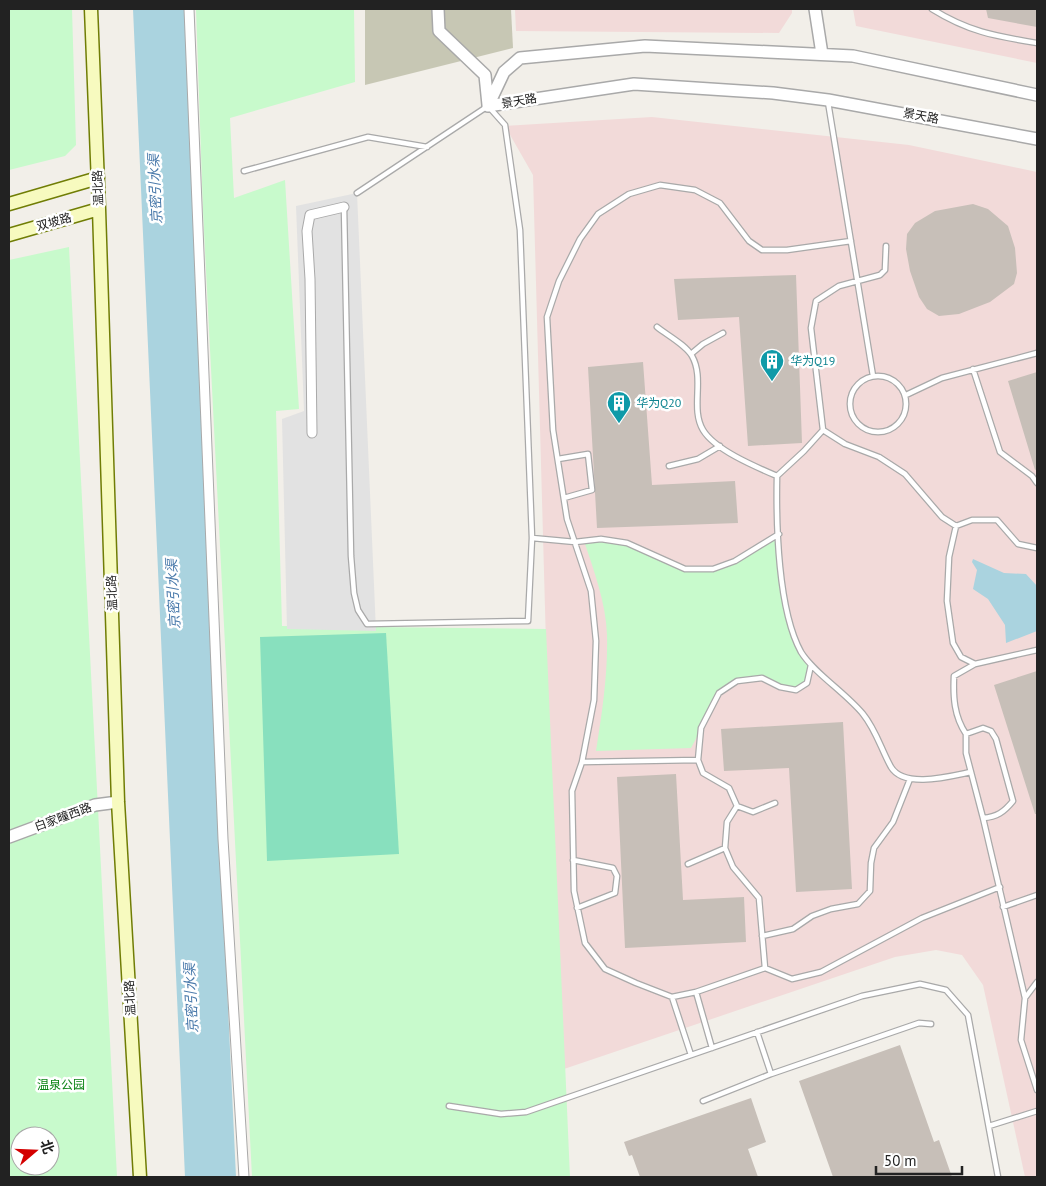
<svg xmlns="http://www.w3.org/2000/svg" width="1046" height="1186" font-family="'PT Sans','Noto Sans SC',sans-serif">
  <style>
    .commercial { fill: #f2dad9 }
    .construction { fill: #c7c7b4 }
    .park { fill: #c8facc; fill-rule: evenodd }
    .pitch { fill: #88e0be }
    .parking { fill: #e2e2e2 }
    .water { fill: #aad3df }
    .building { fill: #c7bfb8 }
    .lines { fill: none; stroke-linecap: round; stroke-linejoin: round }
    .service-casing { stroke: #a9a9a9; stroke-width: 7 }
    .minor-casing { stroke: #a9a9a9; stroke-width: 11 }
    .tertiary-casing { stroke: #a9a9a9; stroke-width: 14 }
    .secondary-casing { stroke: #707d05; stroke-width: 15 }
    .service { stroke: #fff; stroke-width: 4.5 }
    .minor { stroke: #fff; stroke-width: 9 }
    .tertiary { stroke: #fff; stroke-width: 11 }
    .secondary { stroke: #f7fabf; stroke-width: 12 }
    .labels { text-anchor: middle; stroke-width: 5; stroke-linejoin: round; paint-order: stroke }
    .street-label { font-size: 12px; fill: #222; stroke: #fff }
    .culture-label { font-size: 12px; fill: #0d838f; stroke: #fff; text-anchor: start }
    .park-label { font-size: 12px; fill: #0c8416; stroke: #fff }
    .water-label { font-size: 14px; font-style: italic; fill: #4a7aab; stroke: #fff }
  </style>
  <rect width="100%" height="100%" fill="#f2efe9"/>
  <path class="commercial" d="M515,9H792V13L779,33L516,31Z
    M853,9H1037V63L856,26Z
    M652,117L909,145L1037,172V1177H1025L983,985L962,955L936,950L895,957L564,1069L546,644L533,175L505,126Z"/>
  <path class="construction" d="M365,9H511L513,48L365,85Z"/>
  <path class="park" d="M9,9H72L76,145L65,156L9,170Z
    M196,9H354L355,82L230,118L234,198L285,180L299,409L276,411L282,626L546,629L570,1177H252L203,211Z
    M69,247L117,1177H9V260ZM20,1136H50V1166H20Z
    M779,534C783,582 781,624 811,665L807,683C782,697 782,681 761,679C747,677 728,683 719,694C707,709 701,731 691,748L596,751C602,713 608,674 607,635C606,603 594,571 584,541C599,539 612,539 626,543C658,551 674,574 712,569C736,566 759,547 779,534Z"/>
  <path class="pitch" d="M386,633L399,854L267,861L260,637Z"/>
  <path class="parking" d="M357,193L376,631L287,629L282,419L304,411L296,206Z"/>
  <path class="water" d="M133,9H186L212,667L236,1177H185Z
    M973,559L1004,573L1026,574L1037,586V631L1006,643L1005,625L988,599L973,589L977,570L972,562Z"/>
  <path class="building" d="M986,9H1037V27L988,18Z
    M973,204L988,209L1008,226L1015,248L1017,273L1014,284L990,302L959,314L939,316L927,309L919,297L910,271L906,249L907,234L915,223L935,211Z
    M796,275L802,443L748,446L739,317L678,320L674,279Z
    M643,362L652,485L735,481L738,523L597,528L588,367Z
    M1037,372V469L1035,470L1008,381Z
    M1037,671V814H1035L994,685Z
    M843,722L852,889L796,892L789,768L724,771L721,729Z
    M676,774L683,900L744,897L746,942L625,948L617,777Z
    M900,1045L934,1142L939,1140L952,1177H833L799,1081Z
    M751,1098L766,1142L748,1149L758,1177H640L632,1155L629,1156L624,1142Z"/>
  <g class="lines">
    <g class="service-casing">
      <path id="service" d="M932,9C969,32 995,36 1037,43
        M828,102L873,376
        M244,171L368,137L427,147
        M344,207L351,556L354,593L358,610L367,624L528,621L532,538L520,230L505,125L488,106L357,193
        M657,327C667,335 686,345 692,356C705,379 690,408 703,430C715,450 756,467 777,476C776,525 778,610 801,652C814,673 846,693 863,714C876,730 881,749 891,767C904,789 951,776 971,772
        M691,354L703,344L723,333
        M973,369L1000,452L1032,476L1037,483
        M850 404a28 28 0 1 1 56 0a28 28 0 1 1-56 0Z
        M906,395L942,378L1037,353
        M823,430L845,444L879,457L905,474L942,517L956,526L949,557L947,601L953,643L961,657L975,664
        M558,459L588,454L592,490L564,498
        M669,466L698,459L720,446
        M777,476L804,451L823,430L811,328L816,301L839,286L880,275L885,270L886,246
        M956,526L972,520H997L1018,544L1037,548
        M532,538L575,542L601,539L627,543L685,569H713L735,561L779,534
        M983,728L991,731L996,739L1013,801C1004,812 997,817 983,818L966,753V734Z
        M966,734C954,716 953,697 954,676L975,664L1037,650
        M582,762L698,760
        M737,806L753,812L775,803
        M983,818L1025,998
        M573,860L613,868L617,876L615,893L577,908
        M688,864L725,848
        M1003,907L1037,895
        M762,936L793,929L812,916L831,909L858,904L870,891L871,863L874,848L893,822L910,779
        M765,968L759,898L733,867L725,848L727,822L737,806L729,788L703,773L698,760L701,728L719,693L737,681L762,678L780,687L796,690L807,683L811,665
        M1037,982L1025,998L1021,1040L1037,1090
        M696,992L672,997L636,983L605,969L585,943L574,891L572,791L582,762L594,700L596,641L591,591L567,519L553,430L547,317L559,281L580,239L598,214L629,194L660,185L695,190L720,203L749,241L762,250H787L851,241
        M672,997L691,1055
        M757,1032L771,1074
        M712,1048L696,992L765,968L792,979L821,972L922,918L1000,887
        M703,1101L771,1074L919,1023L931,1024
        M449,1106L501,1114L526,1112L862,996L920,984L946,990L968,1015L998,1177
        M989,1126L1037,1111"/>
    </g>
    <g class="minor-casing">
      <path id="minor" d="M189,9L223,839L244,1177
        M312,433L310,279L307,231L310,215L344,207"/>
    </g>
    <g class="tertiary-casing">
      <path id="tertiary" d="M438,9L439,31L485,75L488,105
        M815,9L822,54
        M488,106L504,72L520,58L645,46L853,56L1037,95
        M488,106L634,84L773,93L828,100L1037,139
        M9,837L95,805L118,802"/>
    </g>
    <g class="secondary-casing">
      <path id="secondary" d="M91,9L99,209L118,802L140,1177
        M9,204L98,178
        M9,235L99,209"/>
    </g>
    <use href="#service" class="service"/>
    <use href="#minor" class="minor"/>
    <use href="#tertiary" class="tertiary"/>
    <use href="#secondary" class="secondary"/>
  </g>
  <defs>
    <g id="building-pin" transform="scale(1.25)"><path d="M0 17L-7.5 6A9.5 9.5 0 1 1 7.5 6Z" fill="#0f9aa8" stroke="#fff"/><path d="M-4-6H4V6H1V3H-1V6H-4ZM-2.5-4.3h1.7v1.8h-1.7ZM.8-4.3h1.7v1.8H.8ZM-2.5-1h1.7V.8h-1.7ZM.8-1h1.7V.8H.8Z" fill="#fff"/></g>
  </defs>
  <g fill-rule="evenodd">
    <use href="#building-pin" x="772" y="361"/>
    <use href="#building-pin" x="619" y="403"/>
  </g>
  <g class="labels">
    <g class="street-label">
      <text transform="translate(519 101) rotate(-10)" y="4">景天路</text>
      <text transform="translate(921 116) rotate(11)" y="4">景天路</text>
      <text transform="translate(98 188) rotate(-92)" y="4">温北路</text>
      <text transform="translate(54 222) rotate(-16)" y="4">双坡路</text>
      <text transform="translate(112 593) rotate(-92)" y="4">温北路</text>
      <text transform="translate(63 817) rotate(-20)" y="4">白家疃西路</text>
      <text transform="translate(130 998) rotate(-93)" y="4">温北路</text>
    </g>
    <g class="culture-label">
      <text x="790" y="365">华为Q19</text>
      <text x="636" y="407">华为Q20</text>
    </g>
    <g class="park-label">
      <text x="61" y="1089">温泉公园</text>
    </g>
    <g class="water-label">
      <text transform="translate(155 189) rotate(-93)" y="5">京密引水渠</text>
      <text transform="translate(173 594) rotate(-93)" y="5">京密引水渠</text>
      <text transform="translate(191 998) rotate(-93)" y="5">京密引水渠</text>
    </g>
  </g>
  <rect width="1046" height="1186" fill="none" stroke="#222222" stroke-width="20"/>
  <g transform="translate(35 1151) rotate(71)"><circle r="24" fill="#ffffff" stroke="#a7a7a7"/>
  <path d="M0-4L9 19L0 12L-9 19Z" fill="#d40000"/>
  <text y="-8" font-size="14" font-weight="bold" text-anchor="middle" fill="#222222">北</text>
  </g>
  <path d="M876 1166v8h86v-8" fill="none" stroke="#222222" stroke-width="2.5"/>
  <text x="884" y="1166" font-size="15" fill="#222222" stroke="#ffffff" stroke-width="4" paint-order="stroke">50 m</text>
</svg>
